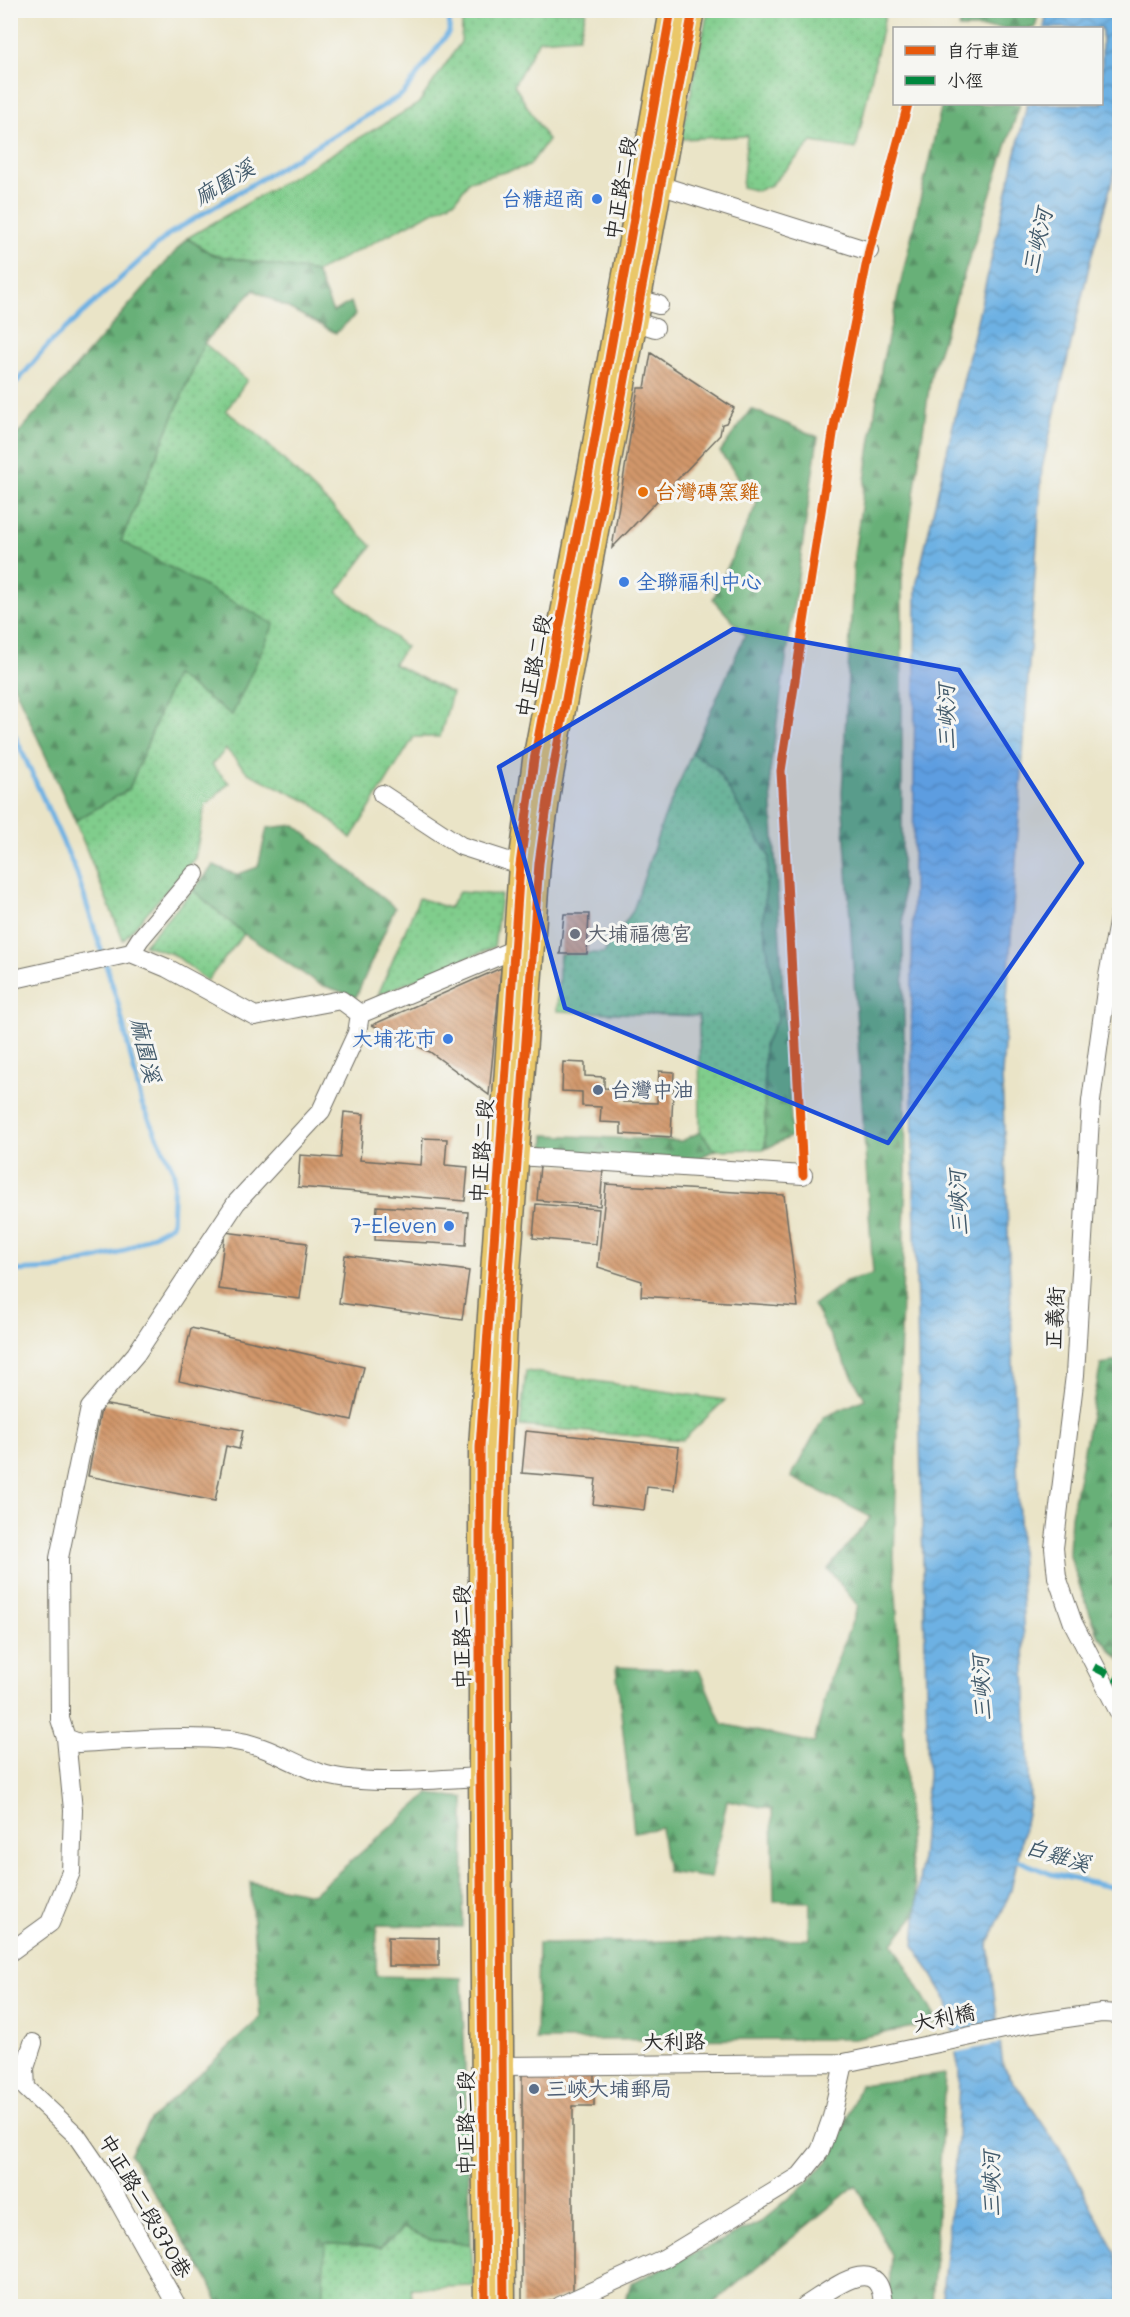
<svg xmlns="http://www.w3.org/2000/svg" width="1130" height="2317" font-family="Mali,'LXGW WenKai TC',sans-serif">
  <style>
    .grass { fill: url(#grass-dots); stroke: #567c5c; stroke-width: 1.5 }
    .forest { fill: url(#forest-firs); stroke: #4a6e52; stroke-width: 1.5 }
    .water { fill: url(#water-waves); stroke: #4c6e87; stroke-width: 1.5 }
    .pier { fill: #eae4c7 }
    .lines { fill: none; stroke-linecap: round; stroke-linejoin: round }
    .stream { stroke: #6db1e3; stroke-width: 5 }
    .building { fill: url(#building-back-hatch) }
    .minor-casing { stroke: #6e6c62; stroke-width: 20 }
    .major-casing { stroke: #6e6c62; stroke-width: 25 }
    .minor { stroke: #fff; stroke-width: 18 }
    .major { stroke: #eac769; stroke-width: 22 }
    .quiet { stroke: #00873e; stroke-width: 8; stroke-dasharray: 15 8; stroke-linecap: butt }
    .cycleway-casing { stroke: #f6f6f2; stroke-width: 13 }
    .cycleway { stroke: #e8590c; stroke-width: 9 }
    .marked { fill: #1d4ed8; fill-opacity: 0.2; stroke: #1d4ed8; stroke-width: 4.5; stroke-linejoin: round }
    .shop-dot { fill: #3f7fe0; stroke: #f6f6f2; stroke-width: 2 }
    .food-dot { fill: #e8710a; stroke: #f6f6f2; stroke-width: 2 }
    .worship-dot { fill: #6b7280; stroke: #f6f6f2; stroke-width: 2 }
    .service-dot { fill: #5c6f8a; stroke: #f6f6f2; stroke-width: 2 }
    .labels { text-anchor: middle; stroke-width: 6; stroke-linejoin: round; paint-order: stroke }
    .street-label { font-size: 21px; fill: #2b2b2b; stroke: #f6f6f2 }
    .shop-label { font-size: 21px; fill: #366cbe; stroke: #f6f6f2; text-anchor: end }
    .food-label { font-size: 21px; fill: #c56008; stroke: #f6f6f2; text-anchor: start }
    .worship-label { font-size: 21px; fill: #5b616d; stroke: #f6f6f2; text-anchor: start }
    .service-label { font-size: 21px; fill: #4e5e75; stroke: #f6f6f2; text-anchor: start }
    .water-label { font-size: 22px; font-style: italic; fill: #425a6b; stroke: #f6f6f2 }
  </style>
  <defs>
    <pattern id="grass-dots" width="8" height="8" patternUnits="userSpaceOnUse" patternTransform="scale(1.5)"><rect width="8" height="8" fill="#80cd8c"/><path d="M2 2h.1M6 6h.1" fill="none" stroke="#6fb079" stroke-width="1.8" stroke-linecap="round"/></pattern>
    <pattern id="forest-firs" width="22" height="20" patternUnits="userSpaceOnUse" patternTransform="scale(1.5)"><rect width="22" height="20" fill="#68b078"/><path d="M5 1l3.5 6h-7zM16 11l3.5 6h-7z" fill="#568f63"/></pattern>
    <pattern id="water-waves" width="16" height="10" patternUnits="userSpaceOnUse" patternTransform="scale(1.5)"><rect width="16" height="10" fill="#6db1e3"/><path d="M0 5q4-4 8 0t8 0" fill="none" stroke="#5a90b8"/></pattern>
    <pattern id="building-back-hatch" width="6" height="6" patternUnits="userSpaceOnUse" patternTransform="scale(1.5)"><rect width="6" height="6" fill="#d2976a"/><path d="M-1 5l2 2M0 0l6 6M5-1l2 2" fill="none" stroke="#ab7b57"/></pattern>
  </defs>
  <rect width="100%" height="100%" fill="#f6f6f2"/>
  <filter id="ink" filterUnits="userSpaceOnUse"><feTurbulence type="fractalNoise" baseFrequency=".0167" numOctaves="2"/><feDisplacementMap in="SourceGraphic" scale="12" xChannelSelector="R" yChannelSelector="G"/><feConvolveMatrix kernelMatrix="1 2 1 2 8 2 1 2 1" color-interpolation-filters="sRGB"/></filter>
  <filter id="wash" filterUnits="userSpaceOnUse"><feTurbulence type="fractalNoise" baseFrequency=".008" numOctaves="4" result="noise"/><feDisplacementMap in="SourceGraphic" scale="24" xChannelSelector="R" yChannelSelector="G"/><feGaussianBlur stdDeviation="1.35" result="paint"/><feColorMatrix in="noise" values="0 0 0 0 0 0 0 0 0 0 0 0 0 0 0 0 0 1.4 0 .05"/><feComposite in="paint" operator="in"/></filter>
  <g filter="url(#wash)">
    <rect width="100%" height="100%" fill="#eae4c7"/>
    <path class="grass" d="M463,11H586L579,37L539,40L514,85L548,140L529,166L469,181L456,200L316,272L213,255L187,238L418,104L461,42Z
      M708,11H886L856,149L812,142L771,185L757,191L742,187L747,136L681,139Z
      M204,343L247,380L226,411L259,436L372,546L337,592L406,647L393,664L452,693L440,737H414L351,838L313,804L248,773L226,749L212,765L229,783L205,806L195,858L123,940L75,821L129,789L175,675L232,714L273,625L121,541Z
      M692,753L716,769L769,856L763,920L778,1018L764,1045L765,1149L715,1150L700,1132L699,1016L557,1011L560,954L604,953L633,911L662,823Z
      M193,890L244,934L207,981L175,955L144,945Z
      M459,892L501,895L494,947L378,995L419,898L449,908Z
      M526,1371L725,1400L683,1440L520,1426Z
      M404,2228L434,2241L471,2244L474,2286L411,2288L413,2306H322L324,2243L380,2248Z"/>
    <path class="forest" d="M963,11V10L1039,11L1035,28H959Z
      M942,104H1020L931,375L902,579V861L906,1171L894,1556L910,1858L919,1910L893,1943L938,2022L854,2039L536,2040L538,1943L809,1939L810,1902L774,1901L772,1809L727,1800L711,1878L667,1872L661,1828L634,1832L616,1667L699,1670L722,1724L814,1743L830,1679L858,1606L828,1569L871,1517L791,1477L824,1417L865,1399L813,1305L846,1281L873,1274L842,794L854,555L882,364Z
      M187,238L213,255L316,272L333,312L351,302L355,315L336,333L254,290L204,343L121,541L274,624L232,715L175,675L129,789L75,821L11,679V442Z
      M751,409L818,437L770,772L792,1136L765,1149L764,1045L778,1018L763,920L769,856L716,769L692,753L745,635L713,599L757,503L720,452Z
      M295,825L395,908L356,997L319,984L244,934L193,890L214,865L236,875L258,867L267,828Z
      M700,1132L715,1150L693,1161L544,1151L545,1135L682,1141Z
      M1119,1361H1120L1119,1659L1099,1636L1082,1593L1069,1553L1071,1516L1101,1364Z
      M429,1794L464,1798L463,1927L377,1925L376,1976L462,1978L471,2244L434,2241L404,2228L380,2248L325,2243L322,2306H220L209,2281L130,2154L150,2120L260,2018L250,1882L313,1894Z
      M945,2074L932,2306H888L891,2255L856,2185L710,2306H624L631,2283L761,2222L807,2183L833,2155L860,2085Z"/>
    <path class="water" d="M1047,11H1119V156L1091,258L1042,468L1002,1075L1030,1799L1011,1890L988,1945L1003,2066L1066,2158L1115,2252L1119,2283V2306H941L957,2141L959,2072L948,2002L914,1945L928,1775L911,1061L916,586L1027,104H1102V28H1044Z"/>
    <path class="pier" d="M1001,2023L1003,2043L953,2053L950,2033Z"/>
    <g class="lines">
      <path class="stream" d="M10,390L50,343L169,234L403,94L449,32L450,10
        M10,725L76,871L118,1003L142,1104L174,1172L172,1225L119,1253L53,1269L10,1271
        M1012,1858L1051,1874L1120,1889"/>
    </g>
    <g id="blocks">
      <path class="building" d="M651,353L734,408L726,423L722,424L720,435L612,548L638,388H645Z
        M564,914H589L587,954H560Z
        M501,968L489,1095L430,1052L372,1025Z
        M563,1062L585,1063V1076L604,1077V1088L623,1089V1102L657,1103L659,1071L674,1072L671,1137L621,1134V1123L600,1122L601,1107L582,1106V1092L562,1091Z
        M344,1112L364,1114L360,1160L421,1165L423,1138L447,1139L445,1165L468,1167L465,1201L298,1187L300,1155L340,1158Z
        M540,1165L603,1170L600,1206L537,1200Z
        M606,1184L784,1195L798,1307L641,1296L642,1281L598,1267Z
        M536,1204L599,1209L596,1244L533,1238Z
        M377,1206L468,1212L466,1245L375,1240Z
        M225,1232L307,1243L300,1299L218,1289Z
        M345,1255L469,1271L462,1320L339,1303Z
        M191,1328L364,1367L352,1420L179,1381Z
        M102,1404L243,1430L239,1449L226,1446L215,1501L88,1476Z
        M526,1431L679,1447L674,1490L647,1487L644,1510L593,1504L596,1479L522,1473Z
        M388,1937L439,1938V1966H388Z
        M522,2071H594V2106H573V2294L533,2306H522Z"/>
    </g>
  </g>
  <g filter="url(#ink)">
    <use href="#blocks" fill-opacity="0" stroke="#6e6c62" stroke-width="1.5"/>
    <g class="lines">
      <g class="minor-casing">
        <path id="minor" d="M662,186L869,251
          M641,300L659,305
          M636,322L655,328
          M382,794L461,846L520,865
          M1120,912L1108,976L1091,1101L1075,1375L1054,1548L1057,1577L1073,1623L1120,1714
          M131,953L140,939L195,874
          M10,980L131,953L167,968L255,1016L341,1000L360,1014L357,1033L321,1111L236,1203L136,1354L90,1408L59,1558L60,1719L66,1738L73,1810L71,1872L50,1923L10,1952
          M360,1014L513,950
          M518,1156L803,1175
          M66,1738L79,1743C127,1740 182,1735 230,1740C268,1745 287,1761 320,1773C362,1787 435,1779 480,1777
          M33,2043L25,2068L26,2088L76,2135L105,2177L177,2306
          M489,2066L844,2063L1032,2023L1101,2013L1120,2014
          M560,2306L665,2258L800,2176L820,2151L832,2117L844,2063
          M805,2306C831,2290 881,2248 883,2306"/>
      </g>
      <g class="major-casing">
        <path id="major" d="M485,2306L480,1777V1447L520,865L534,760L590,466L671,10
          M504,2306L498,1533L500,1450L507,1300L539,863L550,786L693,10"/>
      </g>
      <use href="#minor" class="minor"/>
      <use href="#major" class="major"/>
      <path class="quiet" d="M1094,1667L1120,1680"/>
      <g class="cycleway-casing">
        <path id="cycleway" d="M803,1175L781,771L835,421L869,251L908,104
          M485,2306L480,1777V1447L520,865L534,760L590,466L671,10
          M504,2306L498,1533L500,1450L507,1300L539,863L550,786L693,10"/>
      </g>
      <use href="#cycleway" class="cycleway"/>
    </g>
  </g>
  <path class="marked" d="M733,629L959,670L1082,863L888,1143L565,1008L499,767Z"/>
  <g class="shop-dot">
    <circle cx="597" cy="199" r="6"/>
    <circle cx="624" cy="582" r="6"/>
    <circle cx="448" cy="1039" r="6"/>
    <circle cx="449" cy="1226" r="6"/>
  </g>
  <circle class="food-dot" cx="643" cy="492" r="6"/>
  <circle class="worship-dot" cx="575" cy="934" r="6"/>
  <g class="service-dot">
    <circle cx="598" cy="1090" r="6"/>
    <circle cx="534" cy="2089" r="6"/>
  </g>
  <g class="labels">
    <g class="street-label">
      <text transform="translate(621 188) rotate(-80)" y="7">中正路二段</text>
      <text transform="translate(534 666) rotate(-79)" y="7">中正路二段</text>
      <text transform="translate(482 1151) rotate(-86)" y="7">中正路二段</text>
      <text transform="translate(1055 1318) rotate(-87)" y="7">正義街</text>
      <text transform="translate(462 1637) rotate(-90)" y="7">中正路二段</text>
      <text transform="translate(944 2018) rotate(-12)" y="7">大利橋</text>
      <text transform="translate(674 2042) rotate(-1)" y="7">大利路</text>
      <text transform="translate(466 2123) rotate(-90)" y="7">中正路二段</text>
      <text transform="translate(145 2206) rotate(60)" y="7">中正路二段370巷</text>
    </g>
    <g class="shop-label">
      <text x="585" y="206">台糖超商</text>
      <text x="636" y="589" text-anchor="start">全聯福利中心</text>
      <text x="436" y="1046">大埔花市</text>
      <text x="437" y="1233">7-Eleven</text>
    </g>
    <g class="food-label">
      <text x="655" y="499">台灣磚窯雞</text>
    </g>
    <g class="worship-label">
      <text x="587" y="941">大埔福德宮</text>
    </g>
    <g class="service-label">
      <text x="610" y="1097">台灣中油</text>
      <text x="546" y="2096">三峽大埔郵局</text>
    </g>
    <g class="water-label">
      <text transform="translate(224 182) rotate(-31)" y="8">麻園溪</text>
      <text transform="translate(1037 241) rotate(-77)" y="8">三峽河</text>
      <text transform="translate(946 717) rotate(-91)" y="8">三峽河</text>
      <text transform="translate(146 1050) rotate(77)" y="8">麻園溪</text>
      <text transform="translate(958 1203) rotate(-93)" y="8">三峽河</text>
      <text transform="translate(981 1688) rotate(-93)" y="8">三峽河</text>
      <text transform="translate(1058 1855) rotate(17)" y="8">白雞溪</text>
      <text transform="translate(991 2184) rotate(-91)" y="8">三峽河</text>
    </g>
  </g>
  <rect width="1130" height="2317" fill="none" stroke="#f6f6f2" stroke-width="36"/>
  <rect x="893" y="27" width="210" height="78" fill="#f6f6f2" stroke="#a5a5a2" stroke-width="1.5"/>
  <rect x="905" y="46" width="30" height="9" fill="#e8590c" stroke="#a5a5a2" stroke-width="1.5"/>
  <text x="947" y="57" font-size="18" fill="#2b2b2b">自行車道</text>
  <rect x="905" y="76" width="30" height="9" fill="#00873e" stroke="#a5a5a2" stroke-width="1.5"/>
  <text x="947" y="87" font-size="18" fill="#2b2b2b">小徑</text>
</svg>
